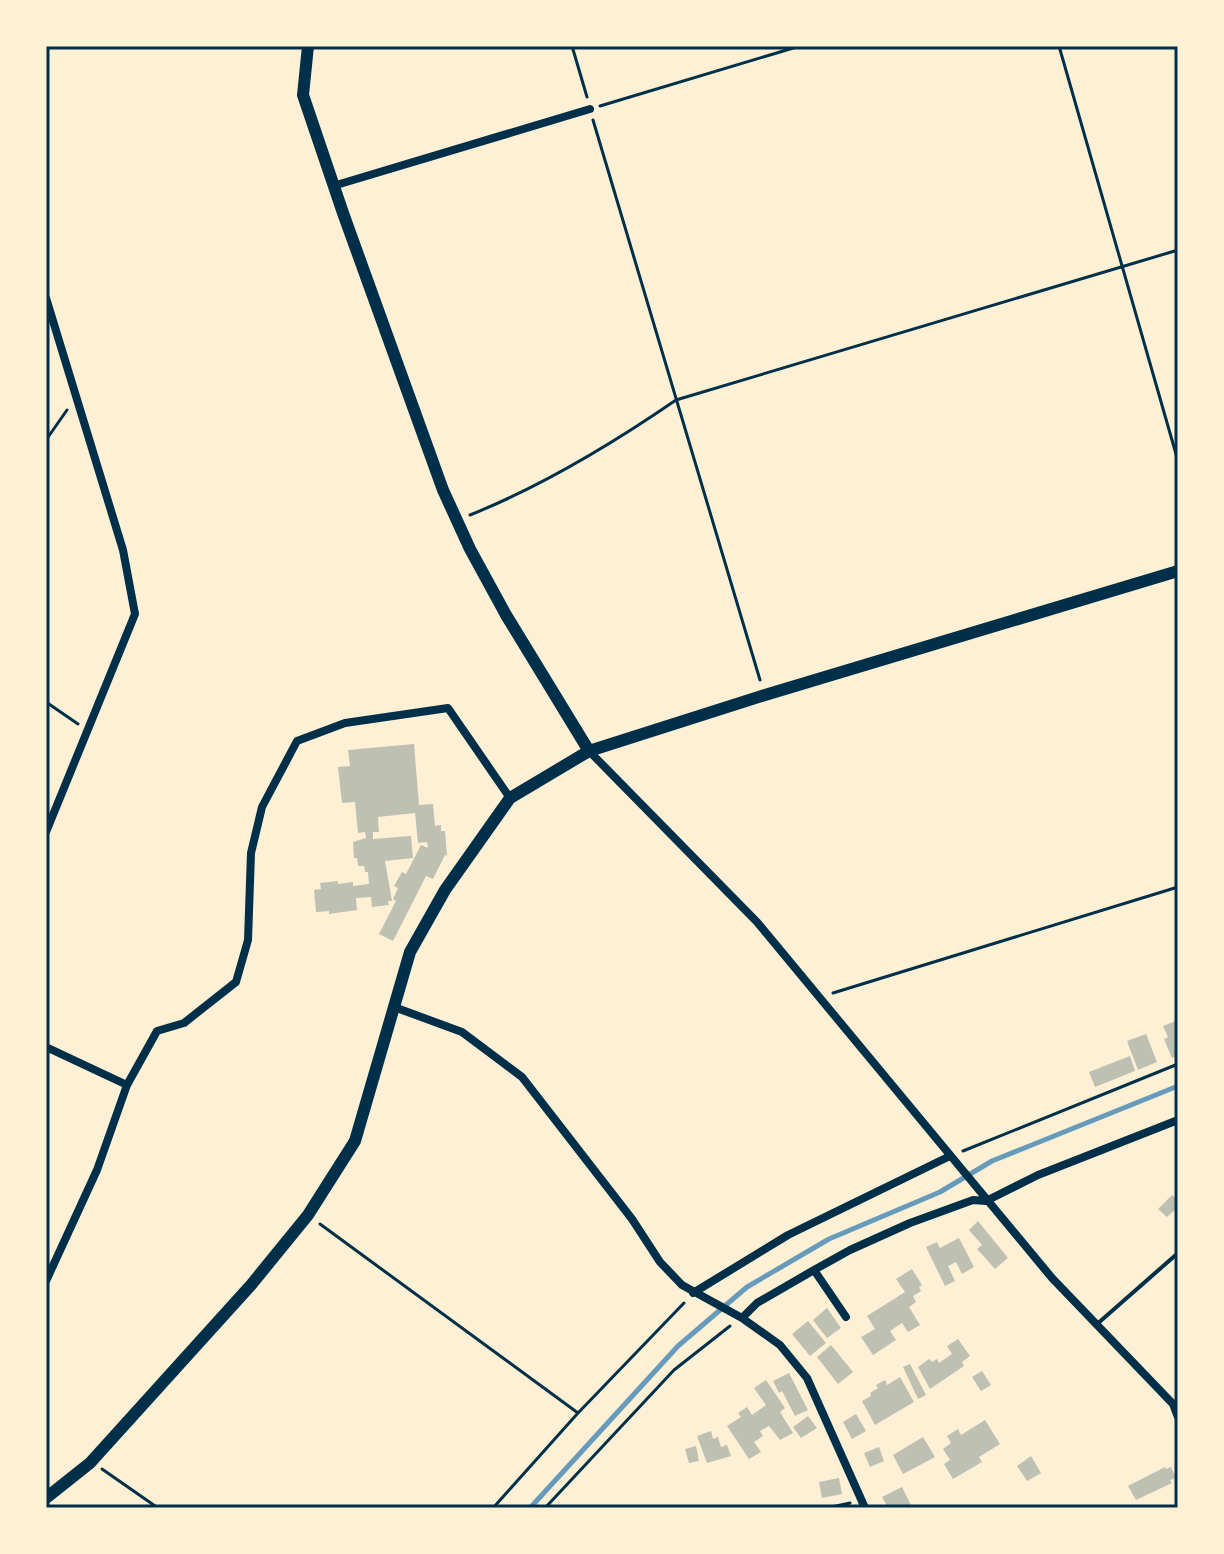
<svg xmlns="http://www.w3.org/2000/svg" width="1224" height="1554" font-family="Mulish,sans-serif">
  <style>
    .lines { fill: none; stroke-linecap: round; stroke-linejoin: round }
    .stream { stroke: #669bbc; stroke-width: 5 }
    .building { fill: #bec0b2 }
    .path { stroke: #003049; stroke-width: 3 }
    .service { stroke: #003049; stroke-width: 4 }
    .minor { stroke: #003049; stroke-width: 8 }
    .primary { stroke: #003049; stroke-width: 12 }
    .neatline { fill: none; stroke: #003049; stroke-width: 3 }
  </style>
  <rect width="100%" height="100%" fill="#fdf0d5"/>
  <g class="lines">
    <path class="stream" d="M530,1508L678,1346L747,1287L829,1239L940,1192L992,1161L1178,1086"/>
  </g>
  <path class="building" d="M414,744L419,805L433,804L435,826L441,825V831H445L447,856L445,855L433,879L426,876L393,941L379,934L396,901L393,899L398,888L394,886L402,872L406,874L421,845L428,848L427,842L418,843L415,813L378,817L379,832H373V839L411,836L413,858L385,861L392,901H388L389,905L372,907L371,897L356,898L357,910L329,914V911L316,912L314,890L321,889L320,883L338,881V884L353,882V886L369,884L368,872H365L364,866H358L357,858H354L353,842L366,838L365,832L358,833L355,802L342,803L338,767L350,766L348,750Z
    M1178,1020V1056L1172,1058L1164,1039L1168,1037L1163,1026Z
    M1146,1034L1157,1062L1138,1070L1127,1041Z
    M1130,1056L1135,1071L1095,1087L1089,1072Z
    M1172,1195L1178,1200V1207L1167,1217L1158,1209Z
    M978,1221L1008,1258L995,1269L977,1249L982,1245L969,1230Z
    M959,1238L974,1267L962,1274L956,1262L948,1266L955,1281L945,1286L926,1247L937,1242L940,1248Z
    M912,1269L922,1285L919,1287L921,1291L913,1296L916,1302L909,1307L920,1325L908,1332L902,1323L890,1331L896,1340L873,1355L861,1337L875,1329L867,1316L905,1292L896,1279Z
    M827,1308L841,1328L827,1338L813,1320Z
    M808,1321L826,1343L810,1356L792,1334Z
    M958,1339L970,1356L962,1362L964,1366L930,1389L918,1367L929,1359L932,1362L937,1359L939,1363L952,1354L947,1346Z
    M831,1345L853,1372L838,1384L817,1357Z
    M910,1364L926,1395L918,1399L903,1367Z
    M982,1371L991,1385L981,1391L972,1377Z
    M789,1373L808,1410L795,1416L782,1391L779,1393L773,1381Z
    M900,1377L914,1402L875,1425L862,1401L871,1396L870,1393L878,1388L876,1385L885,1380L887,1385Z
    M766,1380L785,1408L780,1412L793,1433L780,1440L769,1426L760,1431L763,1436L754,1442L761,1452L749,1459L727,1426L741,1417L738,1413L747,1407L752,1415L766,1405L754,1388Z
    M856,1414L866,1431L852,1439L843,1422Z
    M808,1416L817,1428L801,1438L793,1427Z
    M985,1420L1000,1444L979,1457L982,1462L953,1479L944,1464L950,1460L943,1449L951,1443L947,1436L958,1429L961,1435Z
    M711,1431L713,1439L718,1437L721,1447L727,1445L731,1456L707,1463L697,1436Z
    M923,1437L935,1457L903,1474L893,1455Z
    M696,1446L699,1461L689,1463L685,1449Z
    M879,1447L884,1461L870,1467L864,1453Z
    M1031,1456L1041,1473L1027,1481L1017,1466Z
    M1165,1467L1166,1469L1171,1467L1176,1478L1170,1480L1172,1483L1136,1500L1128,1486Z
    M839,1478L842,1494L822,1498L819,1482Z
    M902,1487L912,1507L888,1508L882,1497Z"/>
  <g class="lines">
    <path class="path" d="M572,46L587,97
      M1059,46L1178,461
      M600,106L800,46
      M593,120L760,680
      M46,440L67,410
      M470,515C542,486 612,444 676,400L1178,250
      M46,702L78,724
      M833,993L1178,887
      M963,1151L1178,1064
      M320,1224L578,1413
      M102,1469L158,1508
      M493,1508L578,1413L684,1303
      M545,1508L674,1370L730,1326
      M827,1508L850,1503"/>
    <path class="service" d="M1096,1325L1178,1253"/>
    <path class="minor" d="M333,186L590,109
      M46,298L123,550L135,614L46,832
      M589,751L757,922L1052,1278L1173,1404L1178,1417
      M394,1007L462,1032L522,1077L632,1219L660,1262L682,1285L742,1318L780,1345L807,1378L865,1508
      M46,1047L127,1085
      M814,1270L850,1250L910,1223L973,1200L986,1201L1038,1175L1178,1120
      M46,1281L97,1170L127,1085L157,1031L184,1023L236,982L248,940L251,853L262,807L297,741L345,723L448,708L510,798
      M693,1293L788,1235L950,1156
      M742,1318L757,1303L814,1270L846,1317"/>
    <path class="primary" d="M308,46L303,95L343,213L443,490L470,549L506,615L589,751
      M46,1498L90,1463L251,1285L308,1215L355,1141L410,952L445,890L510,798L589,751L765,695L1178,571"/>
  </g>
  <rect width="1224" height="1554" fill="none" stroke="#fdf0d5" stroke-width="96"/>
  <rect x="48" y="48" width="1128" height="1458" class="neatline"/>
</svg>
